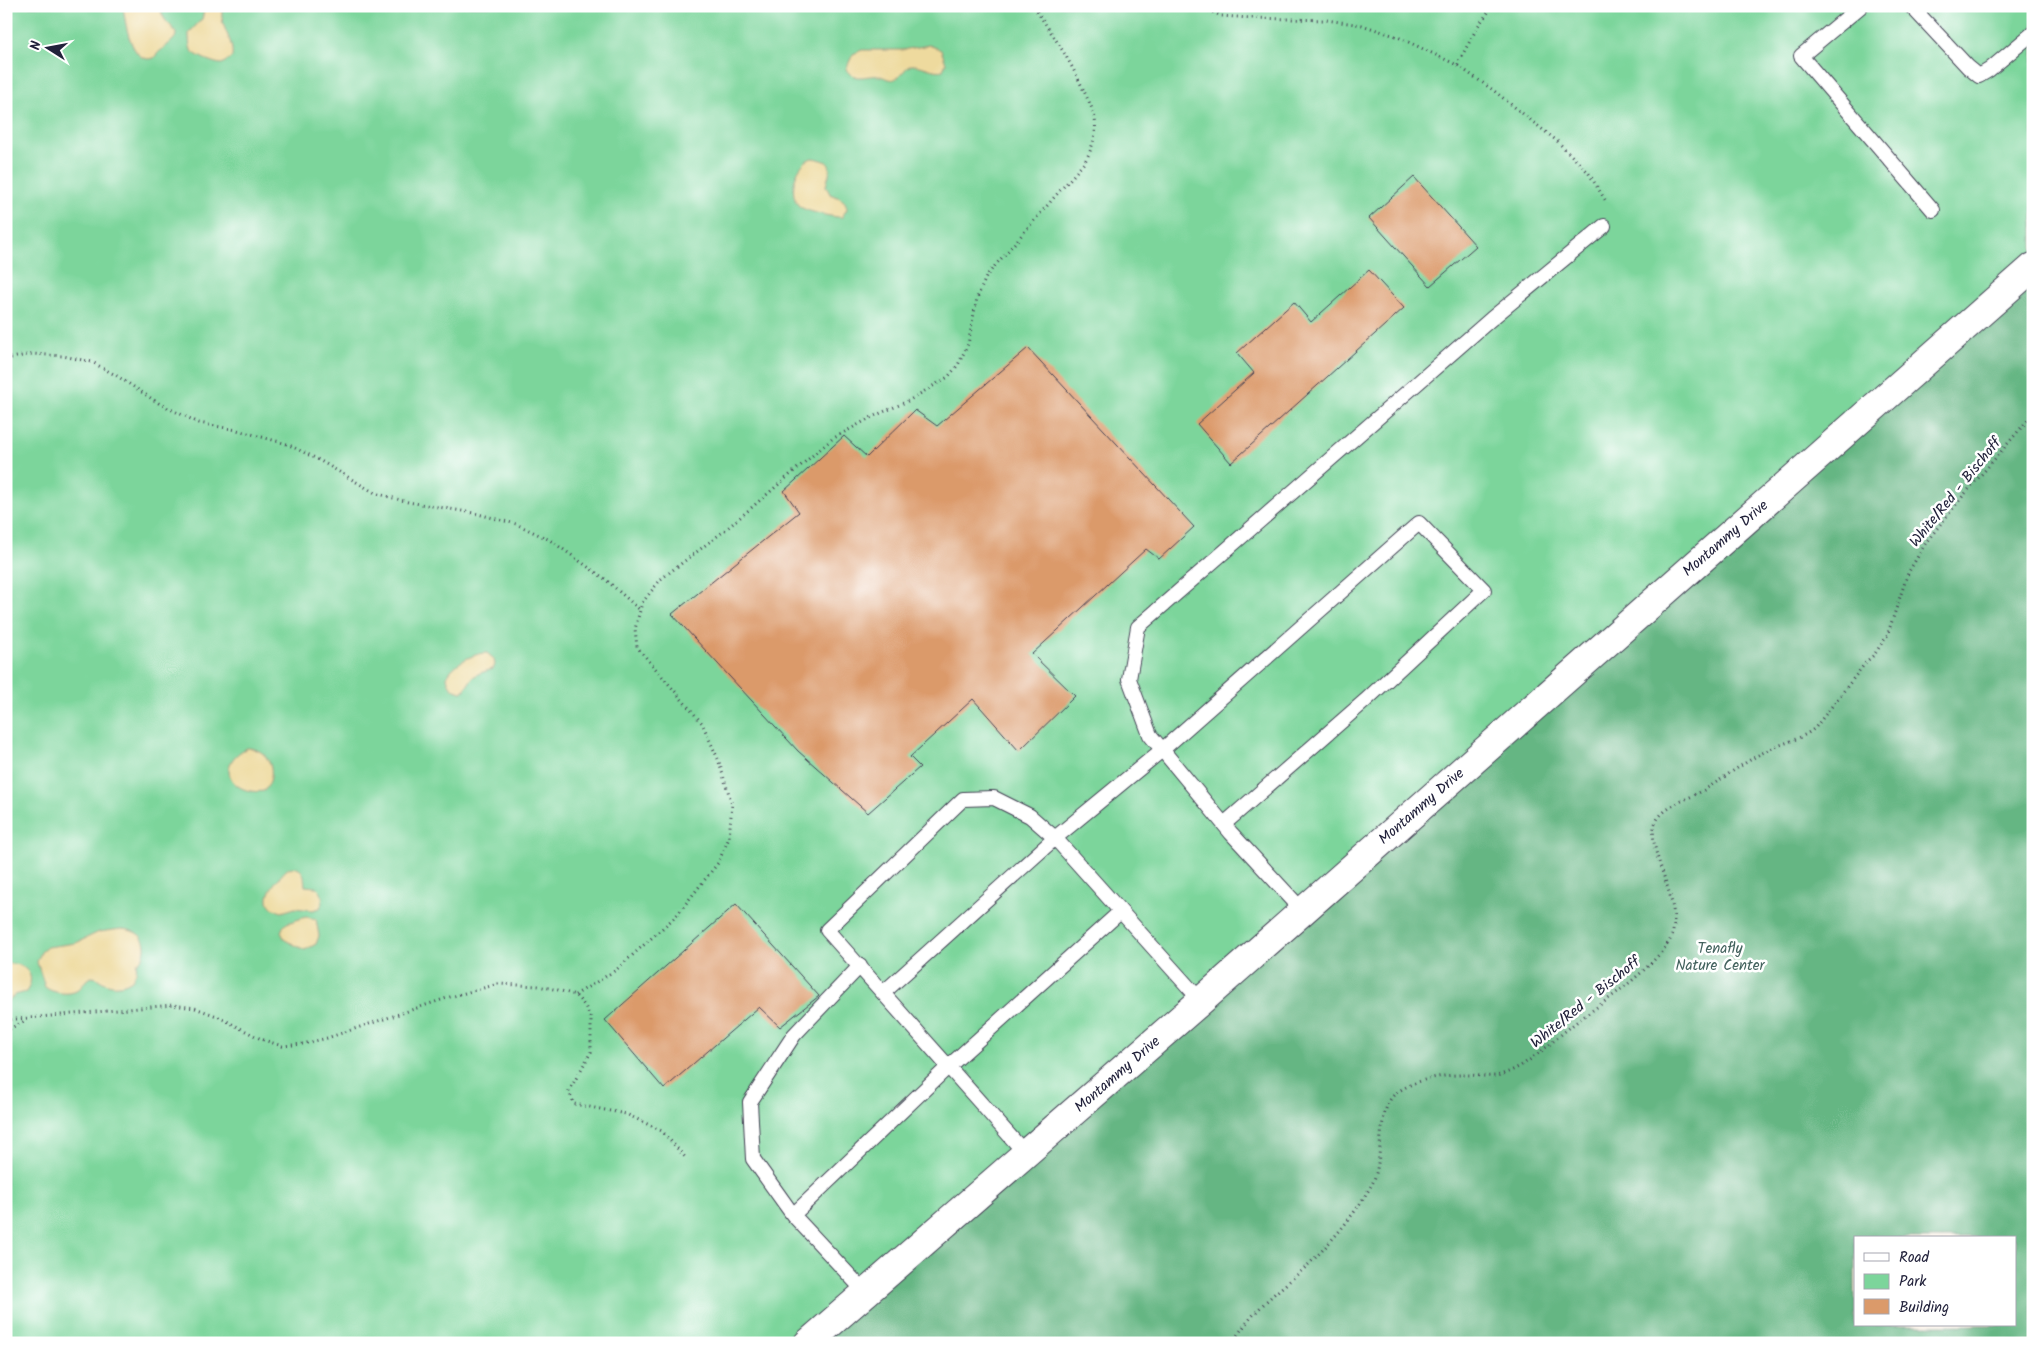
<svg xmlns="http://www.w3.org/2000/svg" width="2039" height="1349" font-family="Kalam,sans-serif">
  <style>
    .green { fill: #7cd59b; stroke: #4f7c6b }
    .forest { fill: #65b683; stroke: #446c5f; fill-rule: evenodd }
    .sand { fill: #eeda9e; stroke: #887e6c }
    .building { fill: #db9a6a }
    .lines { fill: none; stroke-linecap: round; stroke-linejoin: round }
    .service-casing { stroke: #424053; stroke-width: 16 }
    .minor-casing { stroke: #424053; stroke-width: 30 }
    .path { stroke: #424053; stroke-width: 3; stroke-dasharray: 1 4; stroke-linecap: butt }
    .service { stroke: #fff; stroke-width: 14 }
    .minor { stroke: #fff; stroke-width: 28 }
    .labels { text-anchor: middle; stroke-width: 5; stroke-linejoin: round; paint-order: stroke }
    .street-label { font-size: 15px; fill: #22223b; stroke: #fff }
    .park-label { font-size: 15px; fill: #42615d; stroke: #fff }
  </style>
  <rect width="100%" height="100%" fill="#fff"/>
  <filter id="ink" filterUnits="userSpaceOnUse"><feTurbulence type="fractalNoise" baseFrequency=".02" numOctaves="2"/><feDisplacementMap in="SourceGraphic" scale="10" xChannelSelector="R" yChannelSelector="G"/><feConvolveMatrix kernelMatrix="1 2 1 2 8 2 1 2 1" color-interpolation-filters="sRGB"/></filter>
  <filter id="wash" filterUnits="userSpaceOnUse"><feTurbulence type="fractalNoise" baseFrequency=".0096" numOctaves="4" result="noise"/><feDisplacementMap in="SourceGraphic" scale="20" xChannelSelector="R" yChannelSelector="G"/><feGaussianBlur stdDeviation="1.12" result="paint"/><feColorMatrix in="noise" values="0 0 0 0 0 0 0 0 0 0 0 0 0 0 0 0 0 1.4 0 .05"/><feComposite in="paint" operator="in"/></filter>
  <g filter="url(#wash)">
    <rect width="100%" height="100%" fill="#f8ead9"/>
    <path class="green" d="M6,6H2033V265L813,1343H6Z"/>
    <path class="forest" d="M2033,265V1343H813ZM1855,1238H2015V1325H1855Z"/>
    <path class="sand" d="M123,6H159C161,10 162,15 164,18C168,26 183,32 172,41C165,48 159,50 154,58C131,66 125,22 123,6Z
      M205,6H223C223,10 221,14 222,18C224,32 234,42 232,57L222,64C215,64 195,56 191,50C189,45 189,38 189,33L202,19Z
      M929,45L941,50L946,63L943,70C933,73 922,64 911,65C904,68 902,76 895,79C889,81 885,77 880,76C867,74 854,83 846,69L853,54L862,50H902Z
      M812,158C836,161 830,169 826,186L830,194C838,198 846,198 847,209L842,217C835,218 804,211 799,206C787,193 796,163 812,158Z
      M487,653L494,659L495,665L493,669L480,673L473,677L463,692C454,692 448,685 447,677C452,664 474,653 487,653Z
      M247,748C270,748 279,775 264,791C232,796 213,765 247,748Z
      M293,867C305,869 304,877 305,886L316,887C323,892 324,900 320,908L313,910L295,908L282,912C260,906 268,891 278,879C283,874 286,868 293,867Z
      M306,917L316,919L319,936L316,944L305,950L285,940L281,932L283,927L287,923Z
      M121,929C138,930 150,939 143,957L137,963L136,972L132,980C124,986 112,987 103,982C99,980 97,977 92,977C85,978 83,986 78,990C70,996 52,993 45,987L37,962L41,952L47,947L76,943L99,932Z
      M6,964C24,962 38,975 26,992L15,995L6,1002Z"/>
    <g id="blocks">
      <path class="building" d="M1414,177L1476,246L1430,286L1369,218Z
        M1369,270L1404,308L1231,463L1197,424L1254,373L1237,353L1294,302L1311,322Z
        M1028,348L1194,527L1159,559L1146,549L1032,654L1075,696L1019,751L973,699L910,757L920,767L868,813L798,751L672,614L799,512L784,491L844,436L867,457L915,410L937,426Z
        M736,904L819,996L780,1027L759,1007L664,1089L605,1020Z"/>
    </g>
  </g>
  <g filter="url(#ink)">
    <use href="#blocks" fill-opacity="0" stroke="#424053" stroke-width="1"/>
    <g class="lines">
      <g class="service-casing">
        <path id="service" d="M1861,6L1801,56L1933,210
          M1911,6L1968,67L1979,76L1989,70L2033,33
          M1303,911L1231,833L1150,735L1129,679L1138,627L1491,319L1604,226
          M860,966L794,1035L750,1102L753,1159L793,1215L865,1292
          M883,993L1055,838L1162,750L1419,523L1484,590L1366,700L1224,824
          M1025,1153L827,930L963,799L994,798L1030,816L1055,838L1201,1001
          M793,1215L948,1067L1120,912"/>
      </g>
      <g class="minor-casing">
        <path id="minor" d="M808,1343L1201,1001L2033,267"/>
      </g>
      <path class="path" d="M397,6H477
        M1199,6L1221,16L1251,18L1326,20L1362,25L1398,37L1457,65L1493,90L1557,141L1588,172L1607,203
        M1457,65L1478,26L1493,6
        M6,359L32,354L63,356L92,362L117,376L160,404L199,423L237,430L287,444L319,460L375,493L408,502L474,513L516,524L550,540L605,579L640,610
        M575,995L616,970L676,916L718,863L729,838L732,804L718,759L702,723L637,647L635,629L642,603L661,579L724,531L832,439L872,417L908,401L948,377L958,365L968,344L977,298L987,275L1084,163C1092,150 1097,134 1095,118C1093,109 1087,98 1083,89C1069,58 1053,35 1033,6
        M6,1020L173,1005L195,1008L217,1016L261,1039L282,1046L303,1044L327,1038L450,997L498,984L538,986L558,990L575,995L585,1006L591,1019V1052L569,1091L574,1104L626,1114L662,1131L685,1157
        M6,1033L11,1028L27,1020
        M1231,1343C1240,1332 1248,1320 1258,1310C1274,1292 1294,1279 1311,1262C1334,1239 1356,1213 1372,1184C1384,1163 1376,1110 1395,1094C1414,1079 1445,1074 1468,1075C1478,1075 1490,1078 1500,1075C1529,1066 1551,1042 1574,1024C1600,1004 1629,986 1652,962C1658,956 1666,947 1670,940C1688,901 1637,843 1659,817C1670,804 1690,798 1704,790C1724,778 1743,763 1764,752C1781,743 1801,740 1815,728L1867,661L1874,655L1887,636L1908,573L1927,541L1963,496L2033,414"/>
      <use href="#service" class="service"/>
      <use href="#minor" class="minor"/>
    </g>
  </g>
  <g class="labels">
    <g class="street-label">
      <text transform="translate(1955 492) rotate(-51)" y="5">White/Red - Bischoff</text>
      <text transform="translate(1725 538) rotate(-41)" y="5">Montammy Drive</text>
      <text transform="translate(1421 806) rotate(-41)" y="5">Montammy Drive</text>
      <text transform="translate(1585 1002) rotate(-39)" y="5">White/Red - Bischoff</text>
      <text transform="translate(1117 1074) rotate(-41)" y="5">Montammy Drive</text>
    </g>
    <g class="park-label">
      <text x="1720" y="953">Tenafly<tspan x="1720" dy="17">Nature Center</tspan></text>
    </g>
  </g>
  <rect width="2039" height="1349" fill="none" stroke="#fff" stroke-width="25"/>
  <rect x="1854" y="1236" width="162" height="90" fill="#ffffff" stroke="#a7a7b1"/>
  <rect x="1864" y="1253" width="25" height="8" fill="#ffffff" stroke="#a7a7b1"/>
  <text x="1899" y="1262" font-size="15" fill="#22223b">Road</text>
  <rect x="1864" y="1274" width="25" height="15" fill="#7cd59b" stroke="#a7a7b1"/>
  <text x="1899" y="1286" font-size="15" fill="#22223b">Park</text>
  <rect x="1864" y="1299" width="25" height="15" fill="#db9a6a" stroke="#a7a7b1"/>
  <text x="1899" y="1312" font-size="15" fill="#22223b">Building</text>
  <g transform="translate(48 48) rotate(281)" stroke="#ffffff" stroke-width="4" paint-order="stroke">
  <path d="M0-4L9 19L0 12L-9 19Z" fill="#22223b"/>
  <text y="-8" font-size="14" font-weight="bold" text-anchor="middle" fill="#22223b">N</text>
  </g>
</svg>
